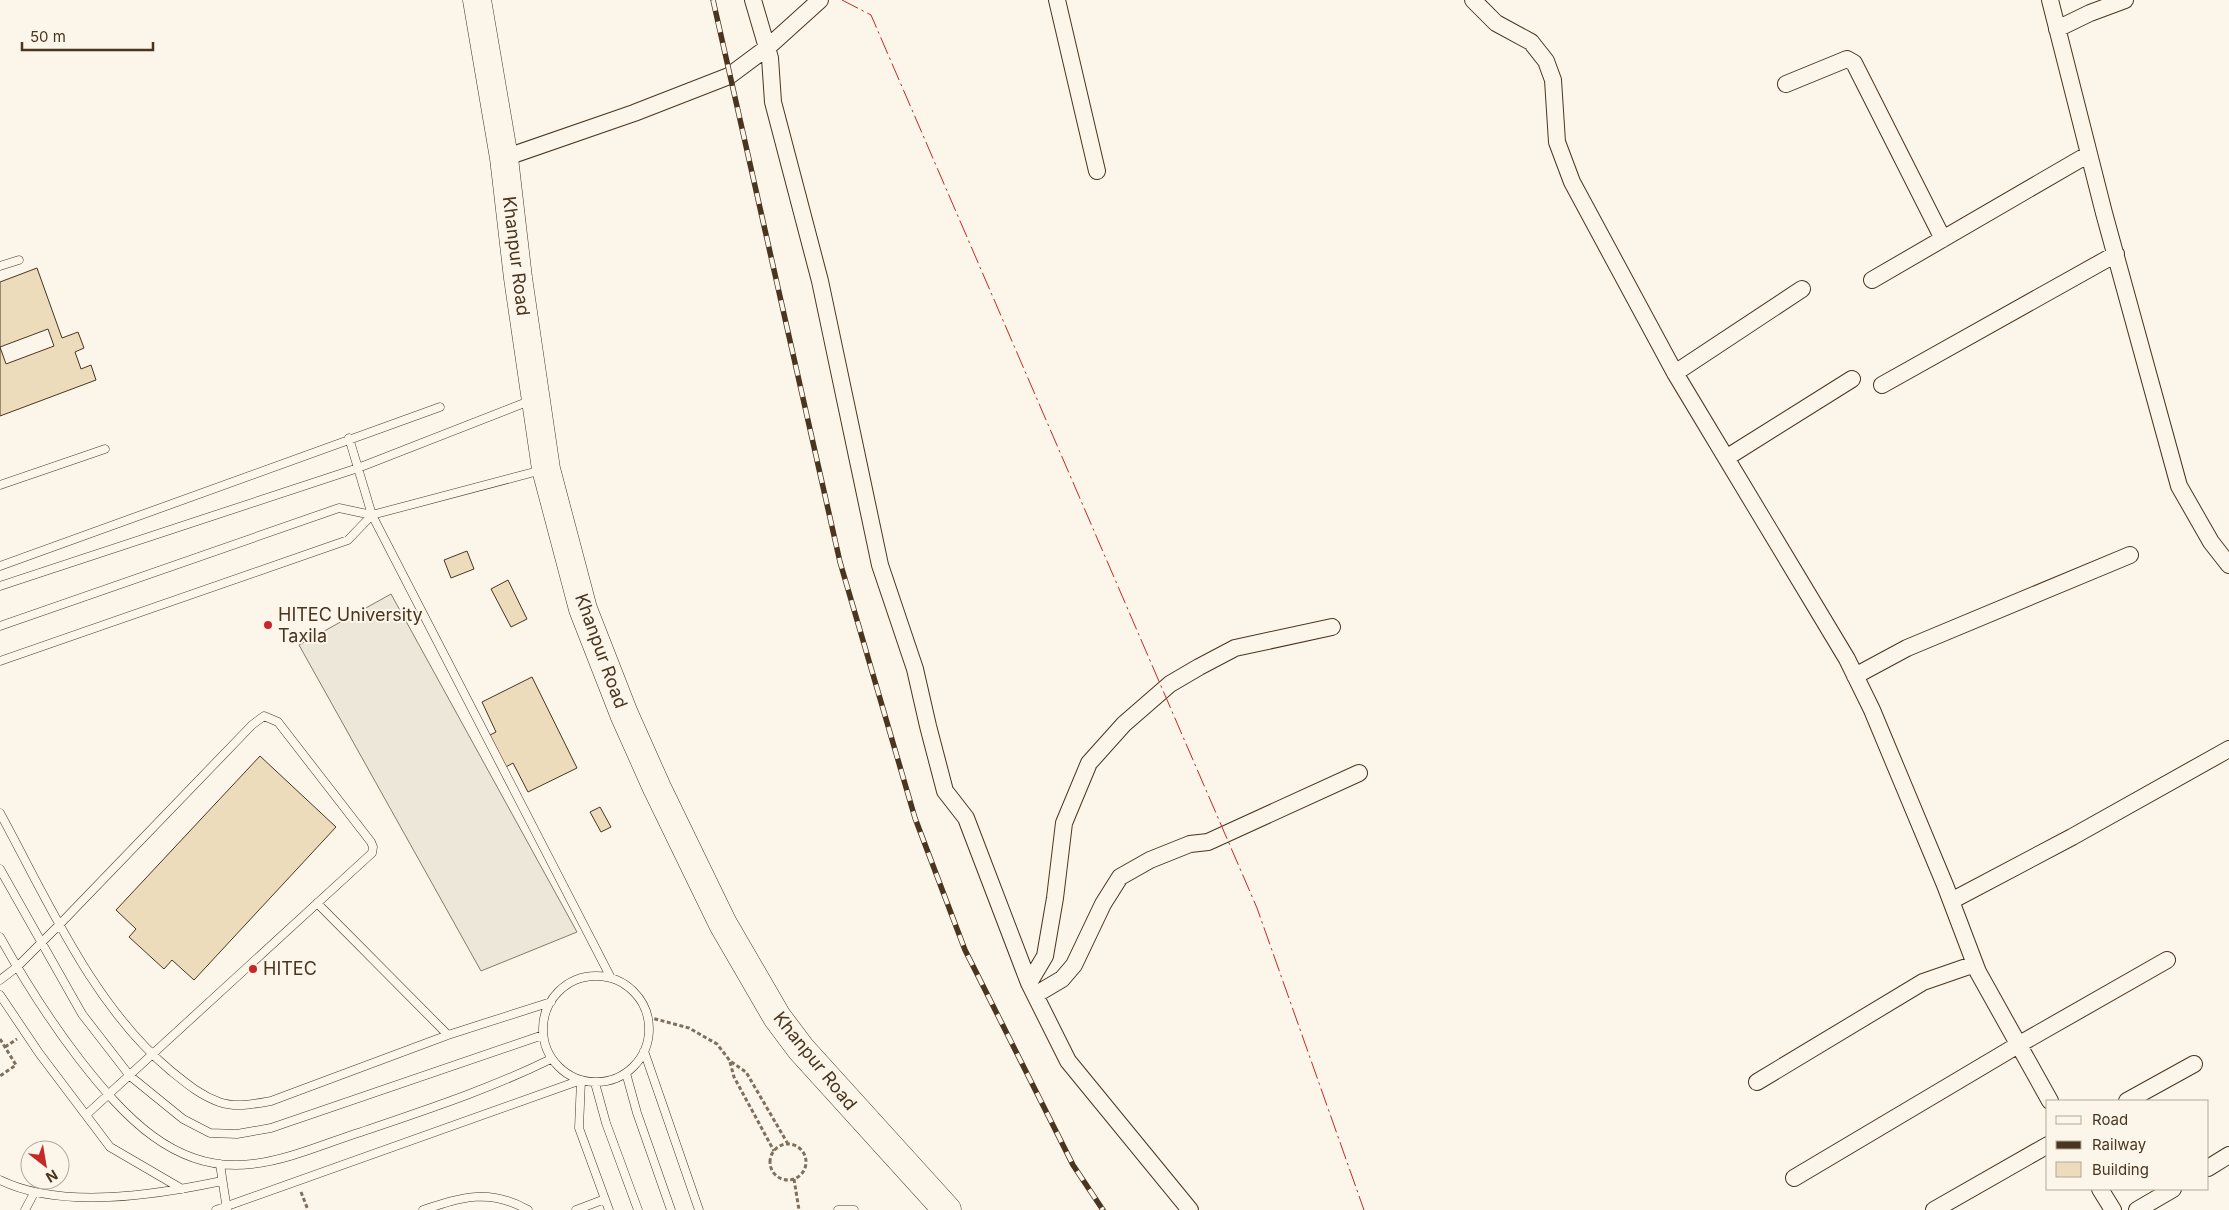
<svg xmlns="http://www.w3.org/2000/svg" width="2229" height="1210" font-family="Inter,sans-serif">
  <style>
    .parking { fill: #ede7d9; stroke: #887966 }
    .building { fill: #ecdcbc; stroke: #4a3520 }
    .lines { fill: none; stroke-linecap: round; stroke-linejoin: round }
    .lane-casing { stroke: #4a3520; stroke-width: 9 }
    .street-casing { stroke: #4a3520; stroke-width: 18 }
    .highway-casing { stroke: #4a3520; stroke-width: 29 }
    .path { stroke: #7f6f5c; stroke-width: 3; stroke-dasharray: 4 2.5; stroke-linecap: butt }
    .lane { stroke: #fbf6e9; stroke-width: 8 }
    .street { stroke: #fbf6e9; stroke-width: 16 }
    .highway { stroke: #fbf6e9; stroke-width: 28 }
    .rail-casing { stroke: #4a3520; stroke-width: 5.5 }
    .rail { stroke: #fbf6e9; stroke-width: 4; stroke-dasharray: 11; stroke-linecap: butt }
    .power { stroke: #c62828; stroke-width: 1; stroke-dasharray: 18 4 2.5 4; stroke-linecap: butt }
    .poi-dot { fill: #c62828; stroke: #fbf6e9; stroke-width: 2 }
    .labels { text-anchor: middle; stroke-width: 4; stroke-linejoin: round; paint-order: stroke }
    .street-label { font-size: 18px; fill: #4a3520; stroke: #fbf6e9 }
    .poi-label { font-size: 18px; fill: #4a3520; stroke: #fbf6e9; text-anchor: start }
  </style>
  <rect width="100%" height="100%" fill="#fbf6e9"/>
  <path class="parking" d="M391,594L577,932L481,971L299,645Z"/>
  <path class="building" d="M37,268L62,338L78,332L84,348L75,352L81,369L91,365L96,380L0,416V347L6,364L54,346L48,329L0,347V282Z
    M467,551L474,569L451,578L444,560Z
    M508,580L527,619L511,627L491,589Z
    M532,677L577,768L528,792L513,763L504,768L488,736L496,732L482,702Z
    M260,756L336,827L194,980L172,960L164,969L129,937L136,929L116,910Z
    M600,807L611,827L601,832L590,812Z"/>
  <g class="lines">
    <g class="lane-casing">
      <path id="lane" d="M0,266L19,260
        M349,438L372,515L611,978
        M0,485L105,449
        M0,566L440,407
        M0,586L358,468L532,400
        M0,626L339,508L372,515L542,470
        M0,661L348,540L372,515
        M0,813C48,901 93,1006 171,1071C187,1084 200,1095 219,1102C236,1108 254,1104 271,1101L448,1035L551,1002
        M0,869L82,1014L130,1076L183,1119L210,1133L237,1134L271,1128L543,1035
        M317,903L448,1035
        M0,937C24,980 50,1021 80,1060C123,1115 175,1174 252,1164C289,1160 326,1143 361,1132C425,1110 490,1089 551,1059
        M543 1029a53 53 0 1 1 106 0a53 53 0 1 1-106 0Z
        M0,980L17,967L60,924L252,725L264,716L278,722L371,842L373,847L372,853L86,1115
        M0,995L39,1053L110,1147L182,1189
        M644,1051L699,1210
        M626,1073L637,1113L671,1210
        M595,1083L606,1123L638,1210
        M220,1164L227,1210
        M0,1180C61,1210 156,1195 222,1181
        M25,1210L33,1195
        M216,1210L581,1080L579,1128L609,1210
        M423,1210C462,1197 490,1188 528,1210
        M576,1210L605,1199
        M838,1210H854"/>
    </g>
    <g class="street-casing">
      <path id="street" d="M753,0L770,58L773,102L820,281L880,565L915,669L928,726L945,791L966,818L1029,983L1068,1061L1190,1210
        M1057,0L1097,171
        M1473,0L1496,23L1531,42L1546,61L1553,80L1557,142L1572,182L1675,373L1847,659L1872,710L1945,885L1978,972L2050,1101
        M2050,0L2104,213L2179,486L2211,542L2229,565
        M2057,29L2090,13L2125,0
        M1786,84L1847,59L1854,63L1943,239
        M504,158L634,113L729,76L768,47L820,0
        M1872,280L2089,154
        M1675,373L1802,289
        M1882,385L2116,254
        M1726,458L1852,379
        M1855,676L1907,648L2130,555
        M1951,901L2072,837L2229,749
        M1029,983L1045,956L1055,898L1064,823L1089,763L1124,724L1170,684L1199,667L1235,648L1332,627
        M1035,995L1062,979L1074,965L1103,904L1120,877L1150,860L1190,844L1208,842L1359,773
        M1757,1082L1923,982L1975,964
        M2127,1101L2194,1064
        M2208,1168L2229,1155
        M1794,1178L2018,1045L2167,960
        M2100,1189L2113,1210
        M1934,1210L2048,1145
        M2137,1210L2173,1189"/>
    </g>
    <g class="highway-casing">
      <path id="highway" d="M477,0L504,158L518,278L546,469L583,609L624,714L657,788L723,924L777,1017L801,1049L947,1210"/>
    </g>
    <path class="path" d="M648,1017L689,1028L717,1044L730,1061L746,1072L788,1144
      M0,1039L16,1065L0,1076
      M5,1047L17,1039
      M730,1062L734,1077L774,1151
      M770 1162a18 18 0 1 1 36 0a18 18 0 1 1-36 0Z
      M794,1179L799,1210
      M301,1192L308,1210"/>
    <use href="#lane" class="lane"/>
    <use href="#street" class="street"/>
    <use href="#highway" class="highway"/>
    <g class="rail-casing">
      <path id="rail" d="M713,0L840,562L915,818L965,950L1073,1165L1103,1210"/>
    </g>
    <use href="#rail" class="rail"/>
    <path class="power" d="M842,0L871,15L1257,908L1364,1210"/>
  </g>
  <g class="poi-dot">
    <circle cx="268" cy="625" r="5"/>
    <circle cx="253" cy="969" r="5"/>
  </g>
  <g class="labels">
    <g class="street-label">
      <text transform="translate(516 256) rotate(83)" y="6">Khanpur Road</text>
      <text transform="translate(601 651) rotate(70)" y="6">Khanpur Road</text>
      <text transform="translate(815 1061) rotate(51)" y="6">Khanpur Road</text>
    </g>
    <g class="poi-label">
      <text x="278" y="621">HITEC University<tspan x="278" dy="21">Taxila</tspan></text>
      <text x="263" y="975">HITEC</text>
    </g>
  </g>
  <rect x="2046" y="1100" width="162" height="90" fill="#fbf6e9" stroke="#b4a999"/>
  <rect x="2056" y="1116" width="25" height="8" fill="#fbf6e9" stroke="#b4a999"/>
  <text x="2092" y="1125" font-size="15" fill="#4a3520">Road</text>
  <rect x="2056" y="1141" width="25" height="8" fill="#4a3520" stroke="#b4a999"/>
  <text x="2092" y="1150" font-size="15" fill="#4a3520">Railway</text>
  <rect x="2056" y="1162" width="25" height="15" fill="#ecdcbc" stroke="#b4a999"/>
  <text x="2092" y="1175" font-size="15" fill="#4a3520">Building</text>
  <g transform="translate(45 1165) rotate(149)"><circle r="24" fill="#fbf6e9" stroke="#b4a999"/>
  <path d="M0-4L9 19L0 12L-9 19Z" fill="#c62828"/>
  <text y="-8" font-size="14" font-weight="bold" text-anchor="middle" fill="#4a3520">N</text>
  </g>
  <path d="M22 42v8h131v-8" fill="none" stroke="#4a3520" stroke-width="2.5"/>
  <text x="30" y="42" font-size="15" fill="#4a3520" stroke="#fbf6e9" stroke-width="4" paint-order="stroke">50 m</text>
</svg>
